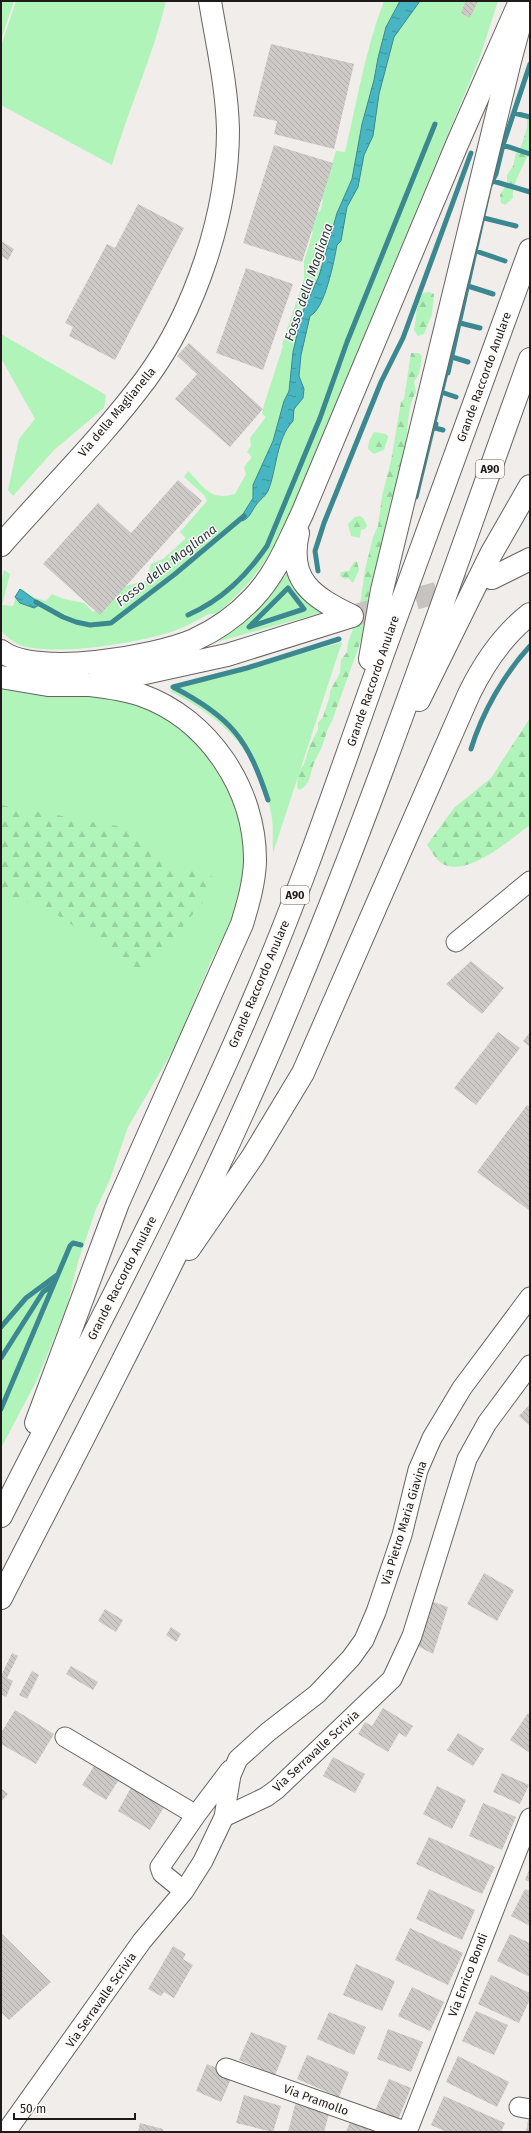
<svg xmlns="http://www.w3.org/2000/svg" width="531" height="2133" font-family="'Fira Sans',sans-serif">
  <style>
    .grass { fill: #b0f4b9 }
    .forest { fill: url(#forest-firs) }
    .water { fill: url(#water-ripples); stroke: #3b8890 }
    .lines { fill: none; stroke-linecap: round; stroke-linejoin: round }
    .stream { stroke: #3b8890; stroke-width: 5 }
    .building { fill: url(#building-back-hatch) }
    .secondary-tunnel { stroke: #c6c3c1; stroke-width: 22; stroke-dasharray: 22 11; stroke-linecap: butt }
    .street-casing { stroke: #666361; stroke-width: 21 }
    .secondary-casing { stroke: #666361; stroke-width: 24 }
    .highway-casing { stroke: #666361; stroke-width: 24 }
    .street { stroke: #fff; stroke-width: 19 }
    .secondary { stroke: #fff; stroke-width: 22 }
    .highway { stroke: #fff; stroke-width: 22 }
    .labels { text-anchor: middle; stroke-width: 3; stroke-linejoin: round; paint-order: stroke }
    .shield { fill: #fefaf8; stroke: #605f5d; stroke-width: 1 }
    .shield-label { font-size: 11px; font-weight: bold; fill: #1d1c1b }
    .street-label { font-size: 12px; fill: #1d1c1b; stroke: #fefaf8 }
    .water-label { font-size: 13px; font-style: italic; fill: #1f383b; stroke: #fefaf8 }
  </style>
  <defs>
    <pattern id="forest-firs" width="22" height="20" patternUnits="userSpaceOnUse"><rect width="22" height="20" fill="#b0f4b9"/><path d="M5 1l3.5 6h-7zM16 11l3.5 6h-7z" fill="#97d19e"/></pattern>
    <pattern id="water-ripples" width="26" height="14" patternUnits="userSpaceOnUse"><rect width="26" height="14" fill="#48b6c2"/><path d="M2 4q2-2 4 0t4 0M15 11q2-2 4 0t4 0" fill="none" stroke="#3b939d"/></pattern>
    <pattern id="building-back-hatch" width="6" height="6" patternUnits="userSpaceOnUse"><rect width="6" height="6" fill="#ccc9c7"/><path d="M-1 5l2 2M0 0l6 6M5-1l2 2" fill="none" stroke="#afacaa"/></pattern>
  </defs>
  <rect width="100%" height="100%" fill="#f0edea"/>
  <path class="grass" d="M1,1H14L1,40Z
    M16,1H166C153,57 128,109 112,165L1,105V46Z
    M384,1H498L480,57L284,527C267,563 246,589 216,614H209C197,620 184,628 171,632C136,643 58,656 23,646C14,643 8,638 1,631V581L4,570L10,574L2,605L13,606L15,600L22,589L33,597L46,601L52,594L64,599L84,603L93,612L98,610L118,588L146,581L151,564L163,559L186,538L180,532L207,501L204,495L184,477L188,471C205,488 210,501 235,494L246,474L244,467L252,457L247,452L251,446L250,438L266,417L262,414L264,405L283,346L282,344L304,279V261L313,232L310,231L317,211L320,212L323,200L321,199L336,151L345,152C357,102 365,50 384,1Z
    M1,334L106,395L104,408L54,450L13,496L8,490L19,439L35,419L1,358Z
    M288,571L325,612L209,644C242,624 267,603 288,571Z
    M342,642L273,853C272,840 274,825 271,813C260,753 222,716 169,691Z
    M1,687L86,693L148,705L193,737L231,786L246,840L245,866L230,924L210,963L176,1045L128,1127L109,1182L96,1209L78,1262L67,1306L37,1380L1,1448Z"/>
  <path class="forest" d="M530,115C530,125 531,136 530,146C528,162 511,182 513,198L505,205L501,203L500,195L507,183V175L513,166L516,153L520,149L527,128V119Z
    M429,292L434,294L432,314L424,334L418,336L414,330C417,316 415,305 423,293Z
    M411,353H419L422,356L419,374L414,382L416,392C407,406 409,424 406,439C402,456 400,473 396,489C395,493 392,496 391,500C390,504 390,508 388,512L364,632L332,721C326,730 325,740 321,749C318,754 316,759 314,763C310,773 311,784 300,790L297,788L298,774L304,764L310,745L318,730V723L323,717L330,695V691L340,673L341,660L347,652L348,642L361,609L360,605L365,570L373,537L378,526L382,496L391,461L401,402L404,399Z
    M374,432L386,434L388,437L384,450L374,454L368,449L369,441Z
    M360,516L364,519L367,526L365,529L361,530L360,538L351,536L348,524L355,517Z
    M354,562H357L359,570L353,583L348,578L345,579L340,576L341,572L349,571Z
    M530,718V825C511,839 464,881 440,862C435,858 431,850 427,845L454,808L491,778Z
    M1,805L117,826L151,842L175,872L200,870L212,876L203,902L150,966L133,970L110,950L39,903L1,900Z"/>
  <path class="water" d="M400,1H420L394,37L379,94L373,136L364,155L358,187L347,207L341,241L337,245C334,261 325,309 310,316L301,355L299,376L304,389L303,398L294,409L293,421C276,439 277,469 268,491C265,497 259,500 256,505C251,512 250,518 242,521L240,519L253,498V485L273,441L284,401L289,391L293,352L299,326V320L319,276L337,213L352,179L362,124L374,80L378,58L386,27Z
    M20,589L41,604L34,608L20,603L15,597Z"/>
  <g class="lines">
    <path class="stream" d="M514,113L530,117
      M503,145L530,154
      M493,181L530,192
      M488,189L496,174L503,145L530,64
      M484,218L516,226
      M476,251L505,261
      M468,286L493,294
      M460,323L480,328
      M452,357L468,362
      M448,373L489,189
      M444,393L456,397
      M436,424L435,428L443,430
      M416,497L447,369
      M318,571L315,551L324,523L381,382L403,338L471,153
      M36,602L63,617L76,622L90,625L111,623L175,574L244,516
      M304,609L249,627L288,588L304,609
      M188,615C222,600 246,576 267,546L320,418L347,342L435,124
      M471,749C482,713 504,674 530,646
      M268,800C248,739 231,717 173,687L247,668L339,639
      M1,1327L26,1298L57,1275
      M1,1358L43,1292L52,1285
      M1,1409L70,1246L73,1243L81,1245"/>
  </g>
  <path class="building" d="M466,1H478L470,18L461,13Z
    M271,44L354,64L334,149L274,134L277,121L253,116Z
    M274,145L333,163L302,262L243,243Z
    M138,204L184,228L115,360L69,336L73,327L65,323L107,244L115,248Z
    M1,241L14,249L8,260L1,256Z
    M246,268L293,284L263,370L216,353Z
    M189,343L263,409L230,447L175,399L197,374L177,356Z
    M178,480L202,501L100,615L43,564L98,503L131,533Z
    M471,961L504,988L482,1014L446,984Z
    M498,1032L520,1048L476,1105L454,1088Z
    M530,1032V1047L523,1041Z
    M527,1105L530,1107V1211L477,1172Z
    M530,1404V1426L519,1416Z
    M484,1573L514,1590L497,1621L467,1604Z
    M431,1601L448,1607L433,1654L416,1645Z
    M105,1609L123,1620L116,1632L98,1621Z
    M171,1627L181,1634L176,1642L166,1635Z
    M12,1653L18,1656L7,1678L13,1681L6,1697L1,1694V1676Z
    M71,1666L98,1682L93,1690L66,1674Z
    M32,1671L39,1675L27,1699L19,1695Z
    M383,1708L413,1726L406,1737L399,1733L388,1752L358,1734L365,1722L372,1726Z
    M15,1710L54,1734L36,1764L1,1744V1733Z
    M528,1713L530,1714V1753L510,1740Z
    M458,1733L484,1749L473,1766L447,1750Z
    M333,1757L365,1774L355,1793L323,1776Z
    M96,1763L120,1778L106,1800L82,1785Z
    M502,1773L529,1785L520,1804L493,1792Z
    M133,1784L166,1804L150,1830L118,1811Z
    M437,1786L466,1800L452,1829L423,1814Z
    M1,1788L8,1794L1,1802Z
    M483,1803L516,1817L502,1850L469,1836Z
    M429,1837L495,1867L482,1894L416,1864Z
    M530,1867V1882L525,1880Z
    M429,1889L475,1910L462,1940L416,1919Z
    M525,1889L530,1891V1926L511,1916Z
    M410,1928L463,1953L448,1985L395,1960Z
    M1,1933L51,1982L9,2020L1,2012Z
    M510,1934L530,1943V1977L497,1961Z
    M173,1946L186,1954L183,1959L193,1965L174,1998L164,1992L161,1996L148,1989Z
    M356,1964L395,1981L382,2011L343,1995Z
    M491,1975L530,1993V1999L519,2023L478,2004Z
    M412,1987L444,2002L430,2031L398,2016Z
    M476,2011L508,2025L494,2055L462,2041Z
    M329,2012L366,2027L354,2055L317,2039Z
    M388,2029L423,2042L411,2072L377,2059Z
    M251,2032L287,2046L275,2075L239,2060Z
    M307,2055L349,2072L339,2097L297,2079Z
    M458,2056L509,2082L497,2107L446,2082Z
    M207,2064L233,2074L221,2102L196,2091Z
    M389,2079L411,2088L397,2122L374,2113Z
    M244,2095L281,2106L273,2132L236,2123Z
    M444,2096L505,2123L501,2132H447L431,2125Z
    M296,2101L330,2110L324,2132H288Z
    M352,2117L388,2132H346Z
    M528,2120H530V2132H526Z
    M140,2123L163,2129V2132H138Z"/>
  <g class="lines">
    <path class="secondary-tunnel" d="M352,616L492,578"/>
    <g class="street-casing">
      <path id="street" d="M456,942L530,881
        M65,1737L196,1815
        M224,1817L231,1775L238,1759L268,1732L317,1694L351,1658L364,1640L376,1612L402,1535L418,1470L432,1438L462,1388L530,1297
        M184,1891L162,1873L160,1867L196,1815L230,1770
        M226,2068L407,2132L530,1818
        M519,2107L530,2109
        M6,2132L142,1941L184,1891L203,1861L224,1817L266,1797L277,1789L392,1679L412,1636L467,1459L487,1423L530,1365"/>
    </g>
    <g class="secondary-casing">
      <path id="secondary" d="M298,533C287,581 313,597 352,616
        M1,545C49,490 102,438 146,379C195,312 228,214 228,130C227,86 217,44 210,1
        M492,578L530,559
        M1,651C37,678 154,657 194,640C216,630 237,615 253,598C276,574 288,543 302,514L458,142L517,8
        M1,677L48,685H90L227,655L352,616"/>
    </g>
    <g class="highway-casing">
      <path id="highway" d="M370,659L382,590L510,61L526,1
        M419,700L491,554L530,486
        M189,1249L253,1156L303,1073L469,694C484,663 502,636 530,614
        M36,1423L118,1203L242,924C248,904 254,884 255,862C256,790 209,719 141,695C124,689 107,687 90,685
        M1,1516C87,1346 178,1177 253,1001C306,879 347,752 393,626C438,500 484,375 530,250
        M1,1598C103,1399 209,1201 294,994C381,786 453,571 530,359"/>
    </g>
    <use href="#street" class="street"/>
    <use href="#secondary" class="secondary"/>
    <use href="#highway" class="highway"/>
  </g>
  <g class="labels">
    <g class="shield">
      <rect x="476" y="460" width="28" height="18" rx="3"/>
      <rect x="281" y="886" width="28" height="18" rx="3"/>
    </g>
    <g class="shield-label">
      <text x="490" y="473">A90</text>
      <text x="295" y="899">A90</text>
    </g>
    <g class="street-label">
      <text transform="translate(484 377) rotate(-70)" y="4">Grande Raccordo Anulare</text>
      <text transform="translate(117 412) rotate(-50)" y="4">Via della Maglianella</text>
      <text transform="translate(373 681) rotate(-71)" y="4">Grande Raccordo Anulare</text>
      <text transform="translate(259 984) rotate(-67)" y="4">Grande Raccordo Anulare</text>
      <text transform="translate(122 1278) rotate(-63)" y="4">Grande Raccordo Anulare</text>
      <text transform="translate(404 1523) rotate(-73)" y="4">Via Pietro Maria Giavina</text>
      <text transform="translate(316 1751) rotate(-43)" y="4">Via Serravalle Scrivia</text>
      <text transform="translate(468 1975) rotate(-69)" y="4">Via Enrico Bondi</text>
      <text transform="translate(101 2000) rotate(-55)" y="4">Via Serravalle Scrivia</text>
      <text transform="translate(316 2100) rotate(20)" y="4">Via Pramollo</text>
    </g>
    <g class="water-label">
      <text transform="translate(308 282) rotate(-71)" y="5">Fosso della Magliana</text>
      <text transform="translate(166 565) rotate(-38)" y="5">Fosso della Magliana</text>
    </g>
  </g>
  <rect width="531" height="2133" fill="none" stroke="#1d1c1b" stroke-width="4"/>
  <path d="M14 2113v6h121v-6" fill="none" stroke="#1d1c1b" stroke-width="2"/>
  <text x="20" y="2113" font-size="12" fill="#1d1c1b" stroke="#fefaf8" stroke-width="3" paint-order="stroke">50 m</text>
</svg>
